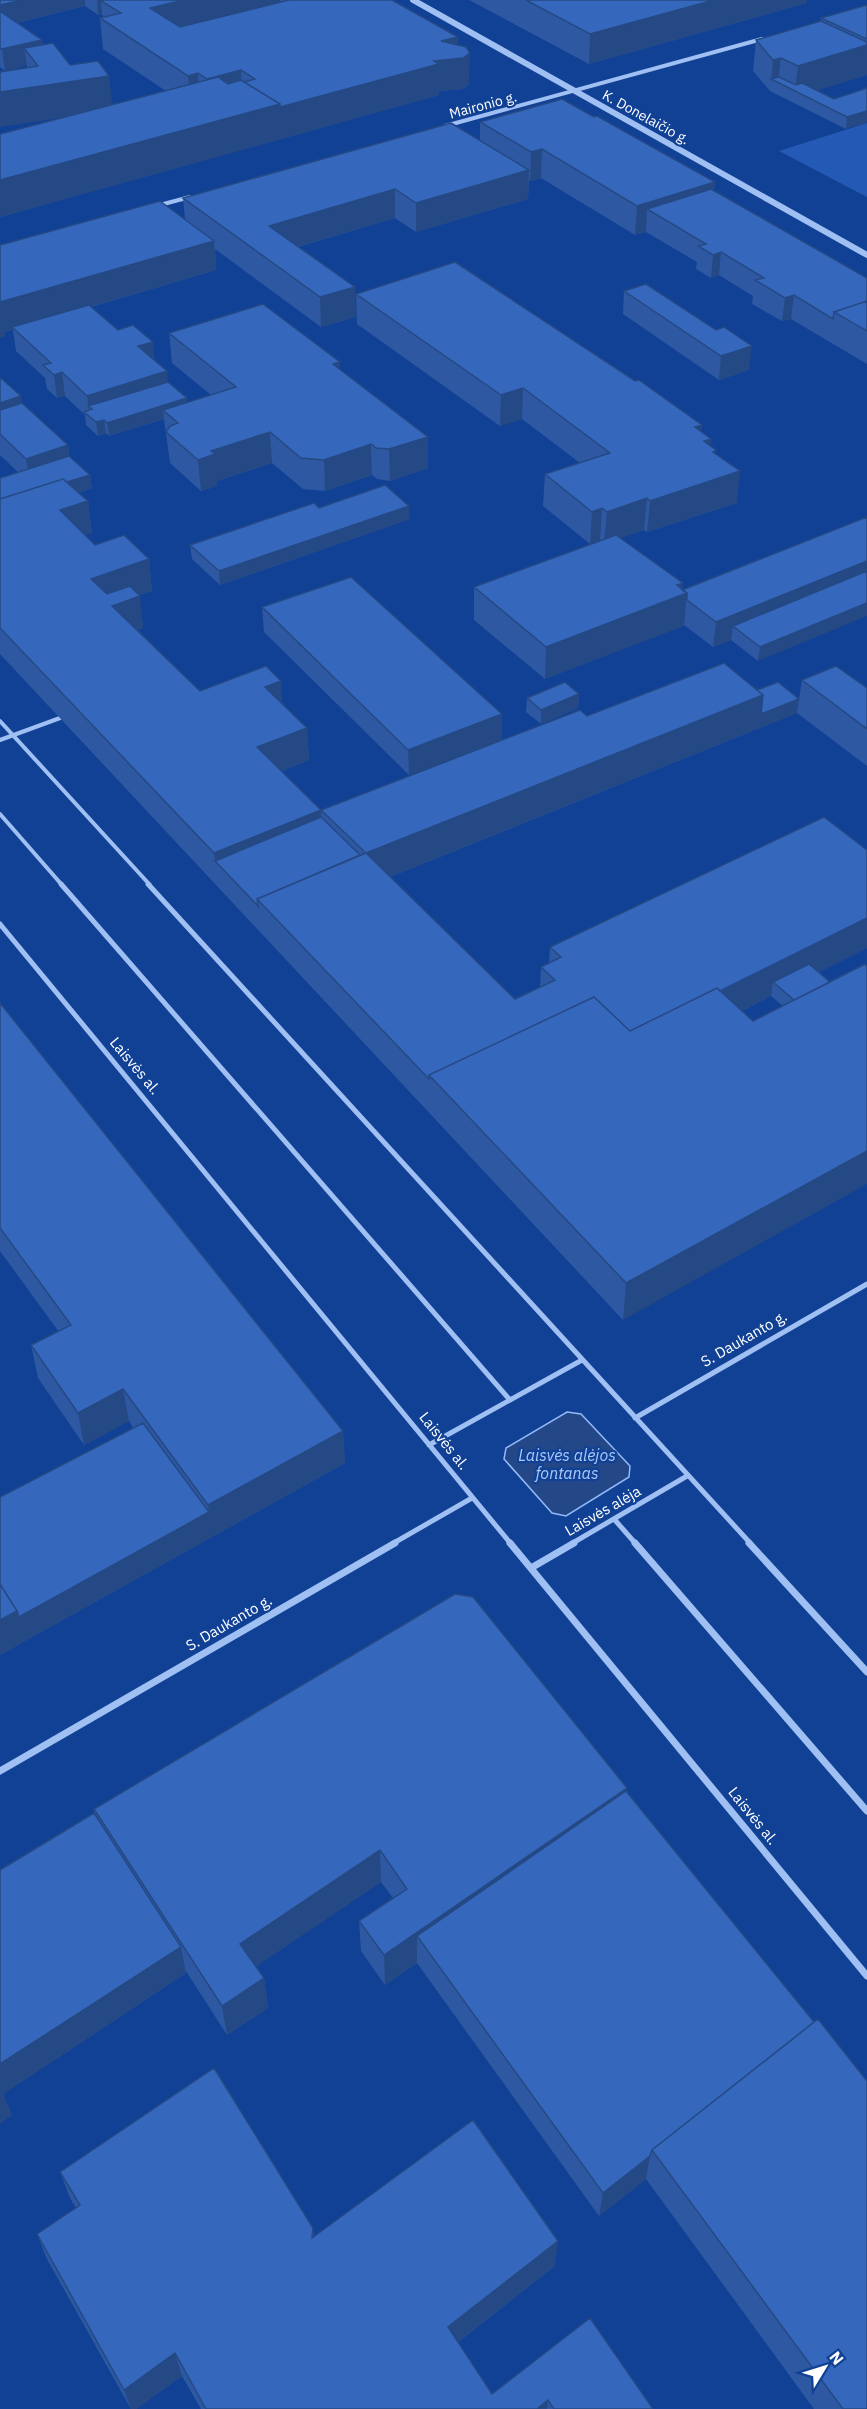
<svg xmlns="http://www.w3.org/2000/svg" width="867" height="2409" font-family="'IBM Plex Sans',sans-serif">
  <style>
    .green { fill: #245ab5 }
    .water { fill: #244887; stroke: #92b9f7; stroke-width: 1.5 }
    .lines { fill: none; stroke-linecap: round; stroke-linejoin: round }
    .pedestrian-far2 { stroke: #a0c0f3; stroke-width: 4 }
    .pedestrian-far1 { stroke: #a0c0f3; stroke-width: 5 }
    .pedestrian { stroke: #a0c0f3; stroke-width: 7 }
    .minor { stroke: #a0c0f3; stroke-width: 4 }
    .tertiary { stroke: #a0c0f3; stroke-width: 6 }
    .wall { fill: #2e59a2; fill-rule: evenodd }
    .shaded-wall { fill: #254984 }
    .building { fill: #3568bc; stroke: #254984; stroke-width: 1.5 }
    .labels { text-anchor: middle; stroke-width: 4.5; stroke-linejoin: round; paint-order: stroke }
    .far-street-label { font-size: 14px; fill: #fff; stroke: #114195 }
    .street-label { font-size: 15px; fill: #fff; stroke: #114195 }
    .water-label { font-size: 16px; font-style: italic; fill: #accafa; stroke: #114195 }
  </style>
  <rect width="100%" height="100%" fill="#114195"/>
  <path class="green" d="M867,123V197L779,151Z"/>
  <path class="water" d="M567,1412L581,1414L630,1466L629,1477L566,1516L552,1513L504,1459L506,1448Z"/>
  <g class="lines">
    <path class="pedestrian-far2" d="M0,721L150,885
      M0,740L60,718
      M0,814L62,885"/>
    <path class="pedestrian-far1" d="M61,884L510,1400
      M148,884L751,1544
      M0,924L511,1544
      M635,1418L867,1284
      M429,1445L582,1360
      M614,1519L636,1544
      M392,1544L472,1498
      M571,1544L687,1476"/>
    <path class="pedestrian" d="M510,1543L867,1976
      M635,1543L867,1811
      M749,1543L867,1672
      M531,1568L574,1543
      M0,1771L395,1543"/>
    <path class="minor" d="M445,126L762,39
      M156,206L190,197"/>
    <path class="tertiary" d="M413,0L867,255"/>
  </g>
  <path class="wall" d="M0,0H392L458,37V45L469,84L463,89L439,91V95L0,217V134L66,117L27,68V65L5,71L0,67ZM85,6L98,15L102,14L103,17L100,18L103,49L166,91L112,105L70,65L42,45L17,23Z
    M469,0H807V3L589,64Z
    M867,5V75L817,90L834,99L867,88L846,129L770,91L753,71L756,40L821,21V18Z
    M594,117L715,182L714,191L867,278V364L791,319L782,321L752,304L753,296L719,275L711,278L696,269L697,262L646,232L635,235L541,178L530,181L529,180L528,199L416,232L395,218L298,247L356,317L321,327L215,249L216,270L91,307L155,361L168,382L187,403L211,395L172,363L169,333L340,369L428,468L390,481L377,479L372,475L325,491L303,489L272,463L217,481V486L201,491L170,463L164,419L109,436L106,433L98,436L86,425L85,415L65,396L57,398L47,389L45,378L16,351L13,330L5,332V336L0,338V245L185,219L183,198L480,141V122Z
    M624,291L749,370L719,380L623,314Z
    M356,294L701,431L711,439L710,446L716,450V454L737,503L647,532L644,530L620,538L682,590L867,517L758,661L731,640L713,647L684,625L545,679L474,620V587L601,541L600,540L590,544L543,506L545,474L580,463L522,419L500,426L357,324Z
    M0,379L22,403L68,445L69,456L90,475L92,488L78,493L88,501L92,533L85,535L95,545L149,559L152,591L139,595L143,628L138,630L200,691L283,704L307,728L309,760L282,771L321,817V810L587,716L757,690L799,699L802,680L867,688V766L797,713L390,877L515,999L540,987L541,967L549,963L550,947L867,850V948L819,972L623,1320L0,654V478L18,472L0,455ZM771,996L783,1006L753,1021L742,1011Z
    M319,508L410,519L220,585L192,559L190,545Z
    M262,607L502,714V740L409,775L264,632Z
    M579,694L578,708L541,724L526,712L527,698Z
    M0,1003L343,1431L345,1463L0,1655L133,1428L129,1421L84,1445L38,1378L31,1345L59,1332L0,1251Z
    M626,1791L867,2409H814L646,2179L599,2216L417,1963L385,1985L361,1951L359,1921L393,1898L381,1882L256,1966L264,1978L268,2008L227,2035L186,1971V1973L3,2094L12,2115L0,2123V1870L94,1813V1809Z
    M60,2172L313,2228L314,2236L555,2266L458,2342L492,2394L653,2409H201L182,2376L136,2409H131L47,2259L37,2234L76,2208L70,2198Z"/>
  <path class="shaded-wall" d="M23,0H85V6L0,27V5Z
    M97,0H160L101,1L102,14L98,15Z
    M184,0H280V7L153,39L150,8Z
    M714,0H807V3L589,64L590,34Z
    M458,37V59L470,53L469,84L463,89L439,91V95L282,139L280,107L441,41Z
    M42,40L44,61L24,48L27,65L5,71L2,49Z
    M867,45V75L802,95L795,91L798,66Z
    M781,58L778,83L771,79L770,91L773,60Z
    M241,70L242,101L209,110L207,79Z
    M198,73L200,104L191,107L188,76Z
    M109,76L113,110L0,127V92Z
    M280,104L282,139L0,217V180Z
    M867,111V123L846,129L847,117Z
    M542,149L541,178L530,181L531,152Z
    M529,170L528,199L416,232V203Z
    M715,182L712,211L647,209L646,232L635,235L637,206Z
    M395,189V218L270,255L269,226Z
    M214,241L216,270L14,329L12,327L13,330L5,332V336L0,338V302Z
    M721,252L719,275L711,278L713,255Z
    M355,287L356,317L321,327L320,297Z
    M794,295L791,319L782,321L785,298Z
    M153,342L155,365L138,346Z
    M752,346L749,370L719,380L721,356Z
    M340,362L341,393L333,364Z
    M167,371L169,395L92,409L88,406L90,416L87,396Z
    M62,372L65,396L57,398L54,375Z
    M523,388L522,419L500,426L501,395Z
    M21,396L26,427L0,434V403Z
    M187,398L188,412L163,410L164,419L109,436L107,423Z
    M104,420L106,433L98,436L96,422Z
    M702,425L699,456L695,427Z
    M270,432L272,463L217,481V486L201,491L198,460L211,451Z
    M428,437V468L390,481L389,449Z
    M711,439L708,470L704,441Z
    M371,444L372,475L325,491L324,460Z
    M68,445L71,469L30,483L26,459Z
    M716,450L713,480L740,471L737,503L647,532L650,501L713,452Z
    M90,475L92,488L0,518V504Z
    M647,498L644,530L604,544L607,512Z
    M88,501L92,533L64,542L60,510Z
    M409,506L410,519L220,585L219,571Z
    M602,508L600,540L590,544L592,512Z
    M149,559L152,591L95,611L91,579Z
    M867,561V584L733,626L731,640L713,647L716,622Z
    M683,583L681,596L687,593L684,626L545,679L546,647Z
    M140,596L143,628L116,638L112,606Z
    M867,603V616L758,661L760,647Z
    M281,681L283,714L265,687Z
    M579,694L578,708L541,724V710Z
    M763,695L799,699L797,713L367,886L366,853Z
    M502,714V740L409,775L408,750Z
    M307,728L309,760L259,780L257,747Z
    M321,810L322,843L215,861L214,853Z
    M867,918V948L783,990L773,982L771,996L627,1068L630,1035Z
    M867,1151V1184L623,1320L626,1283Z
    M123,1389L129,1421L84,1445L78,1413Z
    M343,1431L345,1463L0,1655V1620L209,1512L208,1505Z
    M627,1788L622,1820L417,1936V1963L385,1985L384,1955Z
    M380,1850L381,1882L245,1974L240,1944Z
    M181,1947L186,1973L3,2094L12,2115L0,2123V2064Z
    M264,1978L268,2008L227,2035L222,2006Z
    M650,2156L646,2179L599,2216L603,2193Z
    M558,2241L555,2266L447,2350L448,2327Z
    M175,2353L182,2376L136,2409H131L124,2390Z
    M548,2400L547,2409H537Z"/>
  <path class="building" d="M0,0H23L0,5Z
    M103,0H184L150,8L180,27L289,0H392L458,37L441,41L466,47L470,53L463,58L434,61L439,64L280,107V104L244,82L255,79L241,70L207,79L198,73L188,76L100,18L121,13L101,1Z
    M526,0H714L590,34Z
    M867,5V39L821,18Z
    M0,11L42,40L2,49L0,48Z
    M821,21L867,42V45L798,66L781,58L773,60L756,40Z
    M53,43L70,65L98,61L109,76L0,92V72L38,66L24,48Z
    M218,77L228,84L241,80L280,104L0,180V134Z
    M779,77L796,85L802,83L834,99L867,88V111L847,117L771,79Z
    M562,99L594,117L597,116L715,182L637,206L542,149L531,152L480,122Z
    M451,123L529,170L416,203L395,189L269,226L355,287L320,297L183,198Z
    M711,189L867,278V301L834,312L833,319L794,295L785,298L755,280L764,278L721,252L713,255L698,246L706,244L647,209Z
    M160,201L214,241L0,302V245Z
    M455,262L635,381L639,380L702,425L695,427L711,439L704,441L716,450L713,452L740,471L650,501L647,498L607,512L602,508L592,512L545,474L610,453L523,388L501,395L356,294Z
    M646,284L716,330L724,327L752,346L721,356L624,291Z
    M867,301V331L834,312Z
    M263,304L340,362L333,364L428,437L389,449L376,448L371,444L324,460L301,458L270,432L211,451L215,454L198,460L166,432L170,426L178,423L163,410L236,387L169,333Z
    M89,305L118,330L133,325L153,342L138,346L167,371L87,396L62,372L54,375L43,365L51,363L12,327Z
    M0,379H2L21,396L0,403Z
    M168,382L187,398L107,423L104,420L96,422L84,412L92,409L88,406Z
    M22,403L68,445L26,459L0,434V410Z
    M69,456L90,475L67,482L63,479L0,499V478Z
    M63,479L88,501L60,510L95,545L124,535L149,559L91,579L107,594L130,586L140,596L112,606L200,691L266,666L281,681L265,687L307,728L257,747L321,810L214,853L0,628V499Z
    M385,485L409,506L219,571L190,545L314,503L319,508Z
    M867,517V561L716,622L687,600V593L682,590Z
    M616,535L683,583L677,585L687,593L546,647L474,587Z
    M867,571V603L760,647L733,626Z
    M351,577L502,714L408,750L262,607Z
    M724,663L763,695L366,853L321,810L580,710L587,716Z
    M836,666L867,688V729L802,680Z
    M565,682L579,694L541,710L527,698Z
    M778,682L799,699L761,714L763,695L757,690Z
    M321,817L360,855L257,899L258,906L215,861Z
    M824,817L867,850V918L720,991L717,988L630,1031L594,997L429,1075V1079L257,899L366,853L515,999L555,980L541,967L561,957L550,947Z
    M809,964L830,982L794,1000L773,982Z
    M865,964L867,966V1151L626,1283L429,1075L594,997L630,1031L717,988L753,1021Z
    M0,1003L343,1431L208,1505L123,1389L78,1413L31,1345L71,1325L0,1228Z
    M143,1423L209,1512L19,1617L17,1611L0,1584V1497Z
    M0,1584L17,1611L0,1620Z
    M455,1594L473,1597L627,1788L384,1955L359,1921L407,1889L380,1850L240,1944L264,1978L222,2006L94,1809Z
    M626,1791L814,2022L652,2150L650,2156L603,2193L417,1936Z
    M94,1813L181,1947L0,2064V1870Z
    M818,2019L867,2081V2409H843L652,2150Z
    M214,2068L313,2228L312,2238L473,2120L558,2241L448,2327L492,2394L590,2318L653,2409H554L548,2400L537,2409H206L175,2353L124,2390L37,2234L80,2205L60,2172Z"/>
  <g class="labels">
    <g class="far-street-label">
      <text transform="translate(483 105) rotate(-15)" y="5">Maironio g.</text>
      <text transform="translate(646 117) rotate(29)" y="5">K. Donelaičio g.</text>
    </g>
    <g class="street-label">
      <text transform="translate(135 1066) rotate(50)" y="5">Laisvės al.</text>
      <text transform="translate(744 1339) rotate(-30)" y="5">S. Daukanto g.</text>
      <text transform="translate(444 1441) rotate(51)" y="5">Laisvės al.</text>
      <text transform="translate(603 1511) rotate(-30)" y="5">Laisvės alėja</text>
      <text transform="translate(229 1623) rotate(-30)" y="5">S. Daukanto g.</text>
      <text transform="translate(753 1816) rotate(51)" y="5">Laisvės al.</text>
    </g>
    <g class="water-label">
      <text x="567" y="1461">Laisvės alėjos<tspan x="567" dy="18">fontanas</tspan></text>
    </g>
  </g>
  <g transform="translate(825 2367) rotate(52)" stroke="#114195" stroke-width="4.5" paint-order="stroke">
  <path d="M0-4.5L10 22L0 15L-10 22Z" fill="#ffffff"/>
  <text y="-9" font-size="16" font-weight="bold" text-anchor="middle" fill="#ffffff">N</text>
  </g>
</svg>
